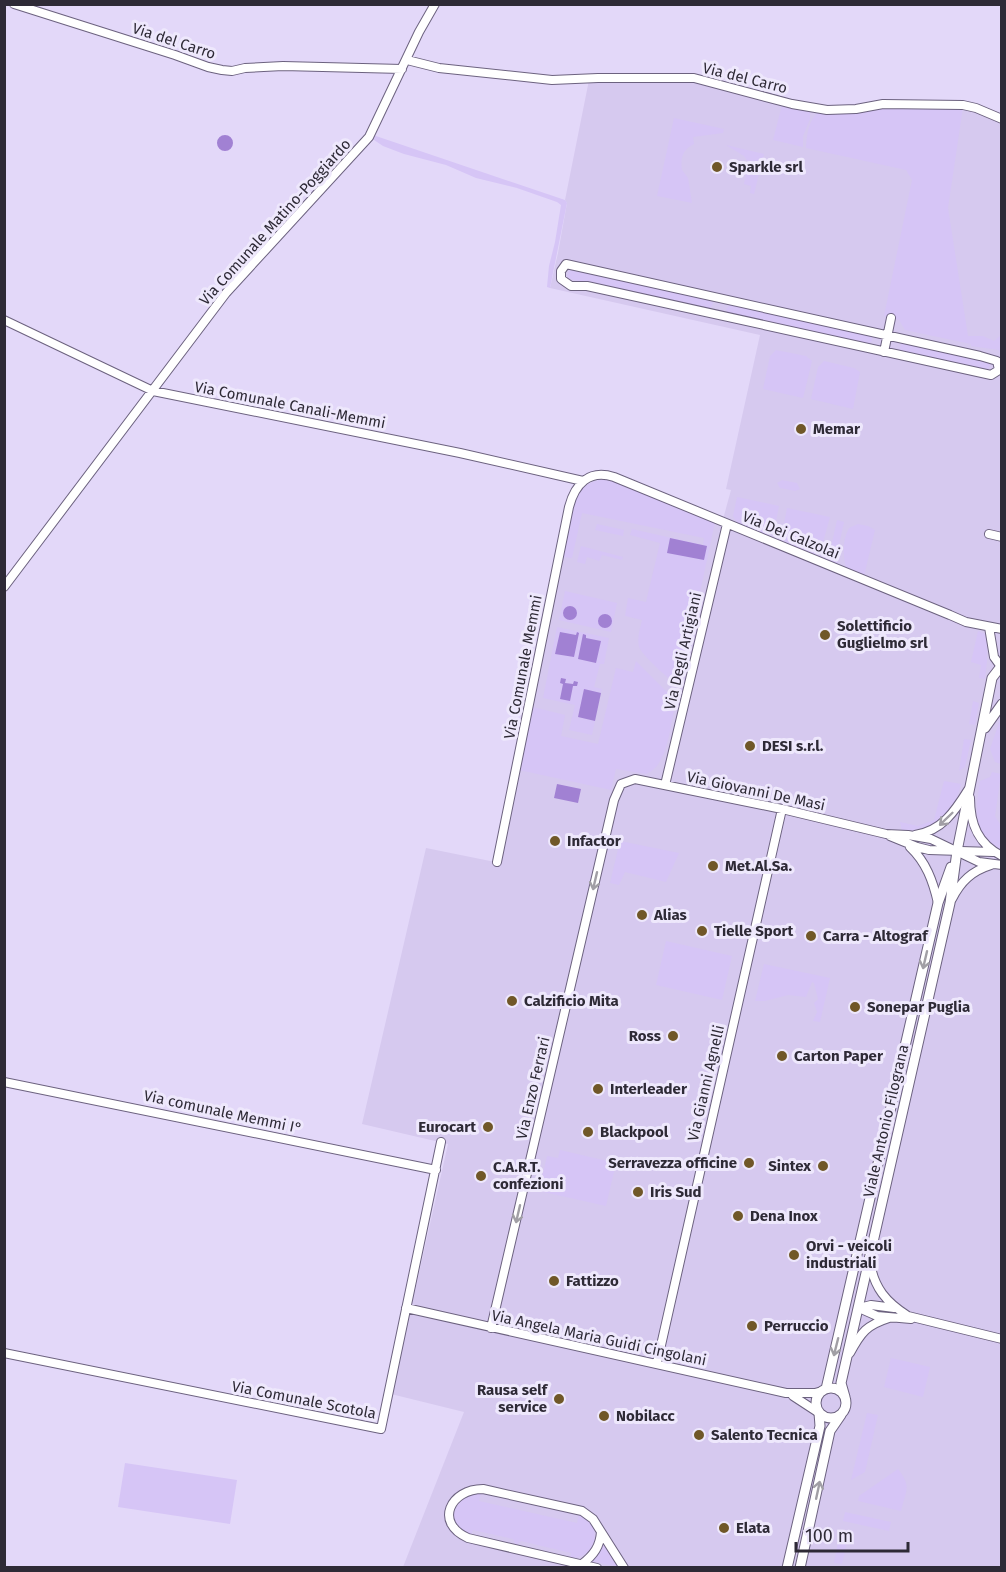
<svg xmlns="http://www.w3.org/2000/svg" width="1006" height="1572" font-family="'Fira Sans',sans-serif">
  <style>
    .built { fill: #d6c9ef }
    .green { fill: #d6c5f6 }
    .water { fill: #a181d3 }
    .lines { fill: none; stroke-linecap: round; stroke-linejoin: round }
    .minor-casing { stroke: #6c627f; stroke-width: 10 }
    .major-casing { stroke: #6c627f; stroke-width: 11 }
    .minor { stroke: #fff; stroke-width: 8 }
    .major { stroke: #fff; stroke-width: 9 }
    .oneway { stroke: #a19fa5 }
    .poi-dot { fill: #705728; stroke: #eee8fc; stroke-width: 2 }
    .labels { text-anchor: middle; stroke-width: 6; stroke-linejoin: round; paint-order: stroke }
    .street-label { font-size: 15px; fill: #2e2a36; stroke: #eee8fc }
    .poi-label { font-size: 15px; font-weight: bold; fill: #2e2a36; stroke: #eee8fc; text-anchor: start }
  </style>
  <rect width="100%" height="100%" fill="#e3d8f9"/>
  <path class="built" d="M589,80H693L808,109H970L1001,121V1567H403L464,1412L391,1394L411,1296L415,1291L448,1144L362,1124L426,848L500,863L574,503L582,488L594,481L722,523L731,490L726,489L760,335L550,288L558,253L567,203L565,200Z"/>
  <path class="green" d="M782,105L810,111V119L803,136V147L773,140Z
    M880,106L963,107L948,208L968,336H983L994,341L1001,335V352L1000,353L999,350L971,346V344L905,330L899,320L884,316L912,180L906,170L806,148C807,135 808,120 819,112Z
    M674,118L724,129L723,133L693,137L694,144C683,149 680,158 682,170L688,178L692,203L657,196Z
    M373,135L565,200L567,203L550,288L547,287L549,266L555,242L561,205L557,202L517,188L476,178L446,165L404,154L383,146L371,138Z
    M726,145L764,154L754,194L750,193L751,186L744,184L747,171L753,169L744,156Z
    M569,270L708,299L713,303L712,306L707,310L570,279L567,277Z
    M731,304L867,335L872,338V341L867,345L728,314L726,309Z
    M904,342L988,361L990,366L987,371L903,353L899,349L902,343Z
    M776,350L806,356L812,361L803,398L763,389L770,356Z
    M824,361L854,368L860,372L853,409L811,399L818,367Z
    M606,478L715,522L683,672L676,679L671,680C663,674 645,657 640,649C636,640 640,629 642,620L625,616L628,598L646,602L660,543L630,535L632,529L703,545L704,538L582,513L572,558L563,557C567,540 569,504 580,491C586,483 597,480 606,478Z
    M782,480L797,483L800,489L795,491L780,488L777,483Z
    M737,497L779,506L774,531L767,535L737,523L733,516Z
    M787,508L830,517L820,553L815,554L781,540Z
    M837,520L844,522L838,550V564L831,561L829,556Z
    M597,524L624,530L623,536L595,530Z
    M858,524L868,526L875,530L864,576L846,568C843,554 842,541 849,528Z
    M581,546L623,557L622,560L602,555L599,561L587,557L585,564L577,562Z
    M565,591L617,603L611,632L559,620Z
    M557,627L609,638L604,664H600L594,687L602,689L601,693L584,690L578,717L595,721L592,735L569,730L575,705L543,698Z
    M978,631L985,634L987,644V662L985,679L979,678L981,665L971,662Z
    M636,661L674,699L675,705C670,726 668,766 646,774L616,769L611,790L519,770L533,707L565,715L561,736L598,744L616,668L633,672Z
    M973,701L979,703L975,725L969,724Z
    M1001,717V764L995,762L990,749Z
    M964,739L971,740L965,767L959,771Z
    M992,772L1001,774L995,816L1001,826V851C973,833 975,812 980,781L990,777Z
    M944,781L961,784C953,817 935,829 902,831L900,822L918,826L934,820Z
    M620,841L679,853L666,882L625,872L619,885L610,883Z
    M666,941L732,956L722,1000L656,985Z
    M764,964L830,978L820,1022L813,1021L817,1012L814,1003L818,999L814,983L812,982L806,997L788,995L765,1001H755Z
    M560,1150L616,1163L606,1206L539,1191L547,1156L558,1158Z
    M891,1358L930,1367L923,1397L884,1387Z
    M867,1413L878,1415L865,1472L851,1480Z
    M125,1463L237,1480L230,1524L118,1507Z
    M898,1469C912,1487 906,1490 901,1511L858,1501L859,1496Z
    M476,1492L481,1493L479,1501L577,1523L579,1515L589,1521L594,1528C597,1546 588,1558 570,1558L571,1553L521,1541L516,1545L513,1539L473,1530L471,1535C444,1531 451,1500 476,1492Z
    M845,1512L891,1522L889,1531L843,1521Z
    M840,1532L849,1534L842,1564L834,1563Z
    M603,1542L619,1567L591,1561L599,1554Z"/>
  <path class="water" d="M217 143a8 8 0 1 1 16 0a8 8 0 1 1-16 0Z
    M670,538L707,546L704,560L667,553Z
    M563 613a7 7 0 1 1 14 0a7 7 0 1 1-14 0Z
    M598 621a7 7 0 1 1 14 0a7 7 0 1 1-14 0Z
    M560,632L576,635L577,632L579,633L574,657L555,654Z
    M583,634L586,635V638L601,641L596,663L578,659Z
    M561,678L566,679L565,683L573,684L574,681L578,682L577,686H573L570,701L560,699L563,684L560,683Z
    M584,689L601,693L595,721L578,717Z
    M557,784L581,789L578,803L554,798Z"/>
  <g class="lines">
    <g class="minor-casing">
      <path id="minor" d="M14,4L175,55L208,67L222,70L232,71L245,68L283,66L402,69
        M407,60L439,68L552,80L598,78H694L792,104L827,110L856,109L883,104L963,105L976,108L1002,119
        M566,264L980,356L997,361L999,370L991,375L587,286H571L561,279V271Z
        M4,320L153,391L460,453L583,481
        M884,352L891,318
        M989,534L1002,537
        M4,587L226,293L369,137L419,32L435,4
        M989,627L994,657L1002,668
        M665,785L727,524
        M970,798C970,824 978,844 1002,856
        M915,835C942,831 955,811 968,790
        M890,836L917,847L929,850L993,852
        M910,847C926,862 933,881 938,903
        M497,862L569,507C575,484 589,469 614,477L950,615L966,622L1002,629
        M952,899C961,881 972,871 991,865
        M4,1082L436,1170
        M870,1262C874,1288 886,1302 908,1316L1002,1339
        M406,1308L786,1393H815L822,1391
        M859,1308L877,1316L911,1319
        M859,1308L871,1305L894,1308
        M491,1328L614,800L621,784L635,779L782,809L886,834L908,835L931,839L979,862L1002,865
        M4,1353L381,1429L441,1142
        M850,1353C861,1332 867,1325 889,1318
        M657,1363L782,809
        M793,1396L819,1413
        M582,1564C594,1555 600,1546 601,1532
        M597,1568L468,1538C434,1523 450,1489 483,1489L582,1511L593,1519L624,1568"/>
    </g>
    <g class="major-casing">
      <path id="major" d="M985,728L1002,704
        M816 1403a15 15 0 1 1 30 0a15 15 0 1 1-30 0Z
        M826,1389L938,903L951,867
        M845,1397L841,1383L950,903L957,851L992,678L1002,665
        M787,1568L820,1426L819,1413
        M800,1568L830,1431L841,1415"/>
    </g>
    <use href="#minor" class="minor"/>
    <use href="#major" class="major"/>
  </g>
  <defs><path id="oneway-shaft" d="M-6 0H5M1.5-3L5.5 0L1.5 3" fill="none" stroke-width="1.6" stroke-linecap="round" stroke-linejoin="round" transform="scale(1.5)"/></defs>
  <g class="oneway">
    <use href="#oneway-shaft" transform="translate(946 819) rotate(136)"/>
    <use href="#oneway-shaft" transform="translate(595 881) rotate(103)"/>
    <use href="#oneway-shaft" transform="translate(925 960) rotate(103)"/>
    <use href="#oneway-shaft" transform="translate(518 1214) rotate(103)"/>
    <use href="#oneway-shaft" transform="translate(836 1347) rotate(104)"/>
    <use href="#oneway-shaft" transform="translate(818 1490) rotate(-78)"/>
  </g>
  <g class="poi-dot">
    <circle cx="717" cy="167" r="6"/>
    <circle cx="801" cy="429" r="6"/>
    <circle cx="825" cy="635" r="6"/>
    <circle cx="750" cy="746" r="6"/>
    <circle cx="555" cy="841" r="6"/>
    <circle cx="713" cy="866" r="6"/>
    <circle cx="642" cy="915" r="6"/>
    <circle cx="702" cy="931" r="6"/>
    <circle cx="811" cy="936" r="6"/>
    <circle cx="512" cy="1001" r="6"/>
    <circle cx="855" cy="1007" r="6"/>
    <circle cx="673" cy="1036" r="6"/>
    <circle cx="782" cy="1056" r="6"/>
    <circle cx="598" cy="1089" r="6"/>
    <circle cx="488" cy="1127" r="6"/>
    <circle cx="588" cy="1132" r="6"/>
    <circle cx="749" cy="1163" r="6"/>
    <circle cx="823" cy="1166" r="6"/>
    <circle cx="481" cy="1176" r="6"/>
    <circle cx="638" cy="1192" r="6"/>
    <circle cx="738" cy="1216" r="6"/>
    <circle cx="794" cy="1255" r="6"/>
    <circle cx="554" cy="1281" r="6"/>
    <circle cx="752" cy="1326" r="6"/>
    <circle cx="559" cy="1399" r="6"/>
    <circle cx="604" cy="1416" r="6"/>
    <circle cx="699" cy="1435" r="6"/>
    <circle cx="724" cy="1528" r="6"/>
  </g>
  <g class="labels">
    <g class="street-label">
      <text transform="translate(174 41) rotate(18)" y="5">Via del Carro</text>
      <text transform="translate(745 78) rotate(14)" y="5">Via del Carro</text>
      <text transform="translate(275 222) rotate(-48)" y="5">Via Comunale Matino-Poggiardo</text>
      <text transform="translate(290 405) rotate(11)" y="5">Via Comunale Canali-Memmi</text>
      <text transform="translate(791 535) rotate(22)" y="5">Via Dei Calzolai</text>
      <text transform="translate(683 651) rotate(-77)" y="5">Via Degli Artigiani</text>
      <text transform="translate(523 667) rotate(-79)" y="5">Via Comunale Memmi</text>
      <text transform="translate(756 791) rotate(12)" y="5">Via Giovanni De Masi</text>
      <text transform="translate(706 1083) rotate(-77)" y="5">Via Gianni Agnelli</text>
      <text transform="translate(533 1088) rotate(-77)" y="5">Via Enzo Ferrari</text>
      <text transform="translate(223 1112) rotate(12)" y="5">Via comunale Memmi I°</text>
      <text transform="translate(886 1121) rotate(-77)" y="5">Viale Antonio Filograna</text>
      <text transform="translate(599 1338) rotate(12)" y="5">Via Angela Maria Guidi Cingolani</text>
      <text transform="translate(304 1400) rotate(11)" y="5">Via Comunale Scotola</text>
    </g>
    <g class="poi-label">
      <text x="729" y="172">Sparkle srl</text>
      <text x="813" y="434">Memar</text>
      <text x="837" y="631">Solettificio<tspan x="837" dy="17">Guglielmo srl</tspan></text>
      <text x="762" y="751">DESI s.r.l.</text>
      <text x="567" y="846">Infactor</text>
      <text x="725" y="871">Met.Al.Sa.</text>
      <text x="654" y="920">Alias</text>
      <text x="714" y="936">Tielle Sport</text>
      <text x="823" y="941">Carra - Altograf</text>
      <text x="524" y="1006">Calzificio Mita</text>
      <text x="867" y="1012">Sonepar Puglia</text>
      <text x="661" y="1041" text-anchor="end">Ross</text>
      <text x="794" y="1061">Carton Paper</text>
      <text x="610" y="1094">Interleader</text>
      <text x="476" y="1132" text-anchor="end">Eurocart</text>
      <text x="600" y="1137">Blackpool</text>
      <text x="737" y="1168" text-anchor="end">Serravezza officine</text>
      <text x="811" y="1171" text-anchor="end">Sintex</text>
      <text x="493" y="1172">C.A.R.T.<tspan x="493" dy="17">confezioni</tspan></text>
      <text x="650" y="1197">Iris Sud</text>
      <text x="750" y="1221">Dena Inox</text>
      <text x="806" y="1251">Orvi - veicoli<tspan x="806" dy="17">industriali</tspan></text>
      <text x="566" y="1286">Fattizzo</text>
      <text x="764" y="1331">Perruccio</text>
      <text x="547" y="1395" text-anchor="end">Rausa self<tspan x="547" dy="17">service</tspan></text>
      <text x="616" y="1421">Nobilacc</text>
      <text x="711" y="1440">Salento Tecnica</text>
      <text x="736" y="1533">Elata</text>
    </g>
  </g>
  <rect width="1006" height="1572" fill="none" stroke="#2e2a36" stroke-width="12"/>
  <path d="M796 1542v9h112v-9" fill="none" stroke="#2e2a36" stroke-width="3"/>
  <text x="805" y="1542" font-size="18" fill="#2e2a36" stroke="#eee8fc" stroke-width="4.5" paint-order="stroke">100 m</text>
</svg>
